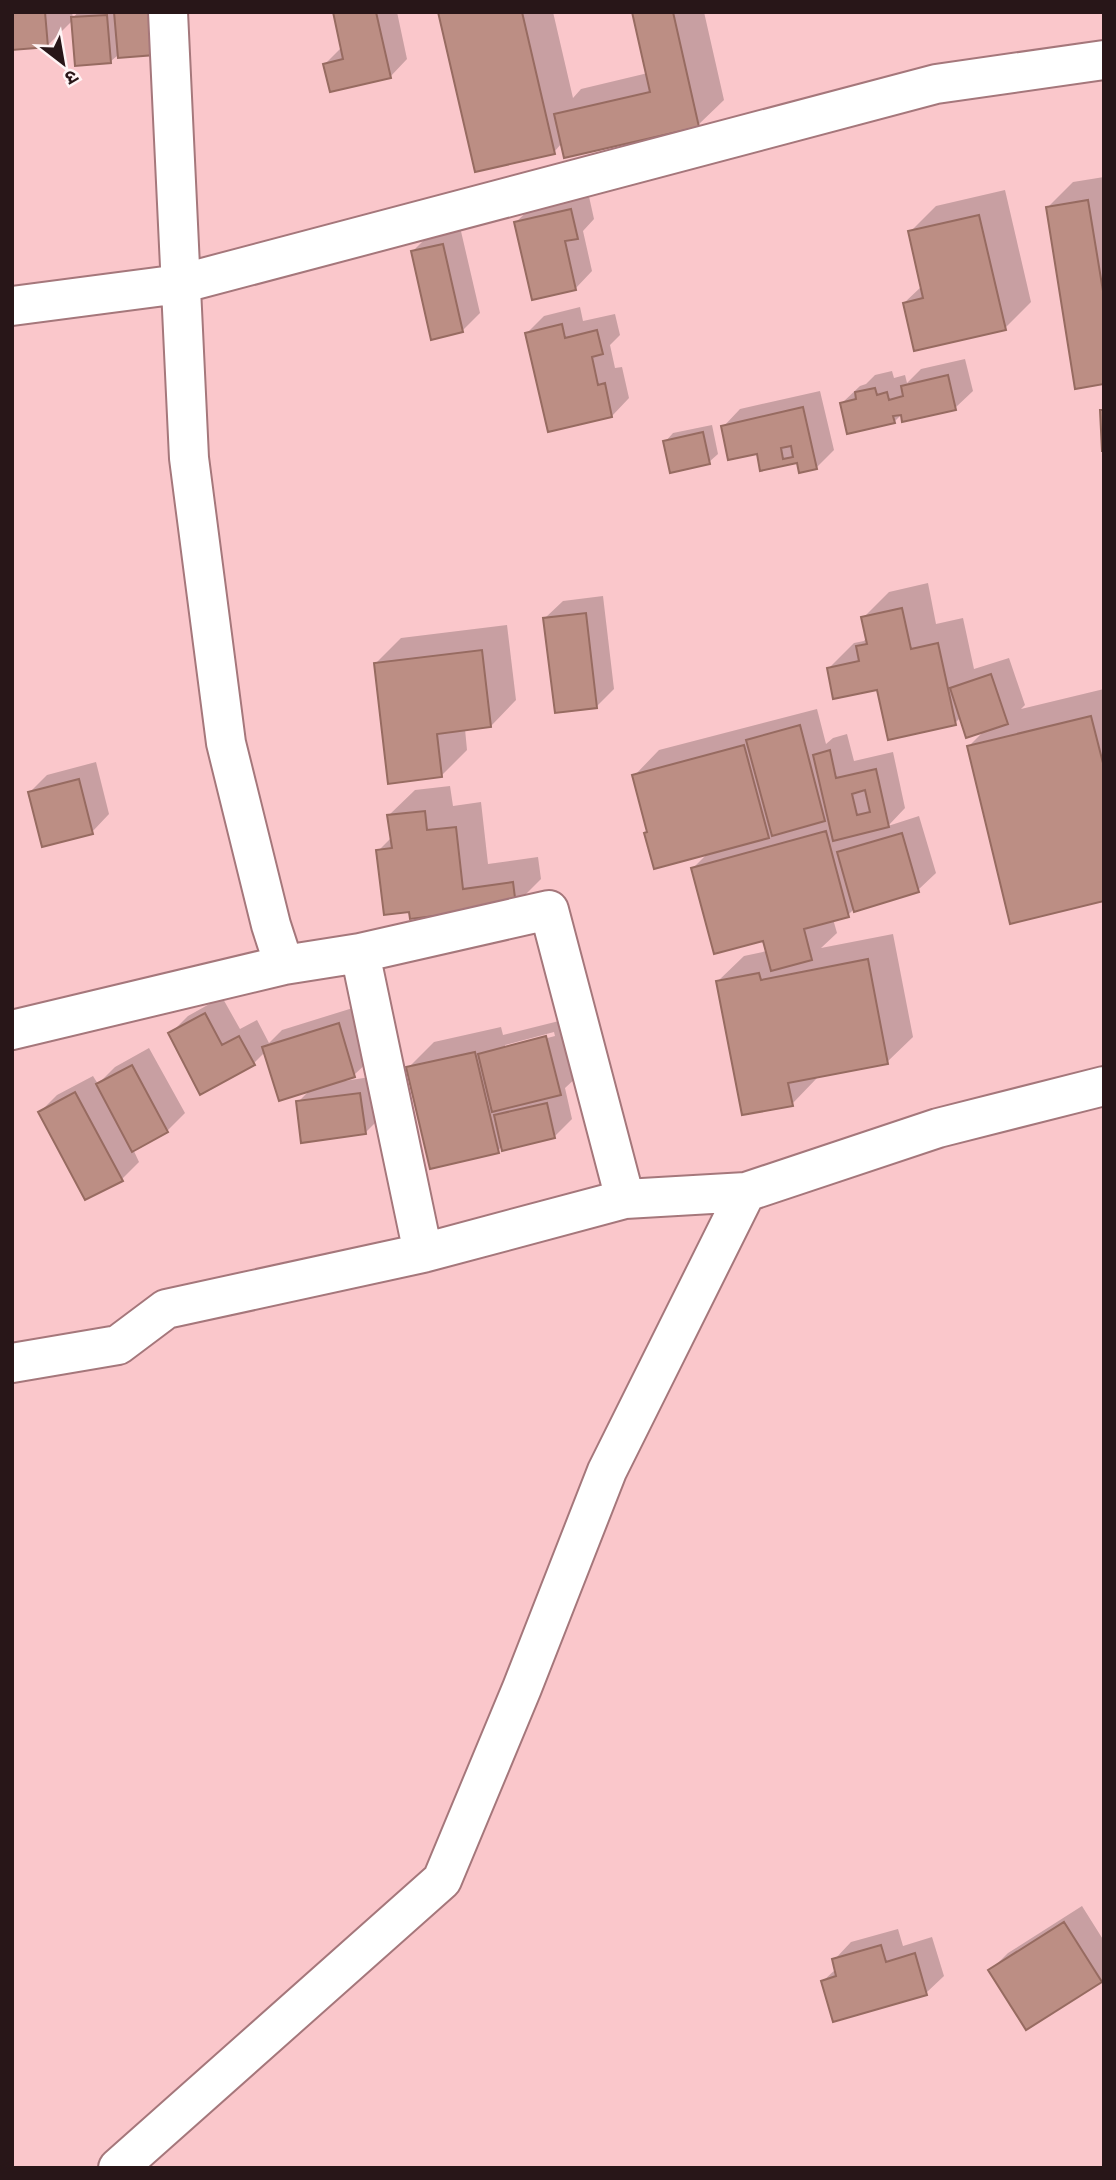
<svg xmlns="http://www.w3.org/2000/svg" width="1116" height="2180" font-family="'Asap Condensed','Noto Sans Devanagari',sans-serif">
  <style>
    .shadow { fill: #0003; fill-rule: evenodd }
    .building { fill: #bc8e84; stroke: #976b61; stroke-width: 2; fill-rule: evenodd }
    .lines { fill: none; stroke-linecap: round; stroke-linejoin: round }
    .minor-casing { stroke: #a5777b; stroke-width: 42 }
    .minor { stroke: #fff; stroke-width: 38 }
  </style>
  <rect width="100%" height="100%" fill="#fac7cb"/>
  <path class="shadow" d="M12,12H72L73,18L78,12H170L111,61L73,20L47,46Z
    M335,12H397L407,59L390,77L325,64L342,47Z
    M440,12H553L573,98L581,89L648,73L634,12H704L724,100L698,125L562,143L554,152Z
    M1104,177V382L1047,208L1073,182Z
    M1005,190L1031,302L1005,328L904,303L922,286L910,232L936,206Z
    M588,192L594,219L583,231L592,271L575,289L516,222L534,205Z
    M460,227L480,313L462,331L413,251L430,234Z
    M580,307L583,321L615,314L620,335L610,345L615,368L622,367L629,398L612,416L527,333L544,316Z
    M965,359L973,391L955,408L903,413L894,422L842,403L860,386L866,384L875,375L892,371L894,378L905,375L907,383L921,369Z
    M820,391L834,450L816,468L798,461L761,469L758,452L723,427L740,409Z
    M712,425L718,454L709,462L665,442L673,433Z
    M928,583L936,624L963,618L974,669L1009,658L1025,705L1021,709L1104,689V899L969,746L985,730L961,717L955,723L879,688L828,669L854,643L864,641L867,637L863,618L889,592Z
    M603,596L614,689L597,706L545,618L563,601Z
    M507,625L516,700L491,726L465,729L467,750L441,776L375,664L401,638Z
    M817,709L826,744L833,738L847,734L854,761L893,752L905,808L888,826L919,816L936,873L918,890L853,910L848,915L833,919L837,933L821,948L893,934L913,1037L887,1062L817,1076V1078L792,1104L718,981L744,956L767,951L764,938L693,868L708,853L649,831L634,776L659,750Z
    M96,762L109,814L92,832L30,792L47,775Z
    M450,786L453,806L481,802L488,864L538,857L541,879L515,905L410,910L378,851L392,837L389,815L415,790Z
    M222,997L240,1029L257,1020L269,1043L282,1030L356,1007L372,1058L354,1075L343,1079L344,1081L377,1076L383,1115L365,1133L298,1102L311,1089L265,1052L253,1064L170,1034L188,1016Z
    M563,1020L578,1076L565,1088L572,1119L554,1137L502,1146L498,1151L408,1068L434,1042L501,1027L503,1035ZM554,1032L555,1036L505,1049V1045Z
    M149,1048L185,1113L167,1131L133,1149L139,1162L122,1179L40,1112L57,1095L93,1076L98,1084L115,1067Z
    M1082,1906L1104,1941V1978L1101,1981L991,1970L1008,1953Z
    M898,1929L903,1946L932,1937L944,1976L926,1993L823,1981L836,1969L834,1960L851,1942Z"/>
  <path class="building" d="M12,12H45L48,47L12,50Z
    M114,12H151L155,55L118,58Z
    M333,12H376L391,78L330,92L323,64L343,59Z
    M438,12H522L555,154L475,172Z
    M632,12H673L699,127L564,158L554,114L650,92Z
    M107,15L111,63L75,66L71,17Z
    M1088,200L1104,297V384L1075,389L1046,207Z
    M571,209L578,239L565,241L576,290L532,300L514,222Z
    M979,215L1006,330L914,351L903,303L923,298L908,231Z
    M443,244L463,332L431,340L411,251Z
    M562,324L565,338L597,330L603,354L592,357L598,385L605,383L612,417L548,432L525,333Z
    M948,375L956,410L902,422L901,415L893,416L895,423L847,434L840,403L856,399L855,392L875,388L877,395L887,392L889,400L903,396L901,386Z
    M803,407L817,469L799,473L797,463L760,471L757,454L728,460L721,426ZM791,446L793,457L783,459L781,448Z
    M1100,410H1104V451H1102Z
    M703,432L710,464L670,473L663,441Z
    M902,608L911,649L938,643L956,725L888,740L877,690L833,699L827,668L859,661L856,646L867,644L861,617Z
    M586,613L597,708L555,713L543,618Z
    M482,650L491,727L437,734L442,777L388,784L374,663Z
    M991,674L1008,724L966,738L950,688Z
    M1091,716L1104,767V901L1010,924L967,746Z
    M800,725L825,821L772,836L746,740Z
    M744,745L769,838L654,869L644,833L647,832L632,775Z
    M830,750L836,778L876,769L889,827L833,841L813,755ZM865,790L870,812L857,815L852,794Z
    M79,779L93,834L42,847L28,792Z
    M425,811L427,830L456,827L463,889L513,882L516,906L410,919L409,912L384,915L376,850L392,848L387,815Z
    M826,831L849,917L804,929L812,960L771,971L763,941L714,954L691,868Z
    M902,833L919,892L854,912L837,852Z
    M868,959L888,1064L788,1083L793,1106L742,1115L716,981L759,973L761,980Z
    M205,1013L222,1045L239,1036L255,1065L200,1095L168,1033Z
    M339,1023L355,1077L279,1101L262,1047Z
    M546,1036L561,1095L492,1112L478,1054Z
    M475,1052L499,1153L430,1169L406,1067Z
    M132,1065L168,1132L132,1152L96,1084Z
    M75,1092L123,1181L85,1200L38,1112Z
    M360,1093L366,1134L301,1143L296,1101Z
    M547,1103L555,1138L502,1151L494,1115Z
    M1064,1922L1102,1982L1026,2030L988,1970Z
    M881,1945L886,1962L915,1953L927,1995L833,2022L821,1981L836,1976L832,1959Z"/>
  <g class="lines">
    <g class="minor-casing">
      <path id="minor" d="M168,12L189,458L226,743L271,925L284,965
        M12,306L180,284L936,84L1104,60
        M360,953L423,1253
        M12,1030L284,965L360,953L549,910L625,1199
        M12,1363L118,1345L166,1309L423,1253L625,1199L746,1192
        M118,2168L442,1880L522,1688L607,1471L746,1192L938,1128L1104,1086"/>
    </g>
    <use href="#minor" class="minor"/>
  </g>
  <rect width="1116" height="2180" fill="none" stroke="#281618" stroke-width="28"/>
  <g transform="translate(63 63) rotate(149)" stroke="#fff4f5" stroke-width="5" paint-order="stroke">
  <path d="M0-5L12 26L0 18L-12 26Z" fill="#281618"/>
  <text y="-10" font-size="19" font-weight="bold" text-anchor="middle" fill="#281618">उ</text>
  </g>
</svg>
